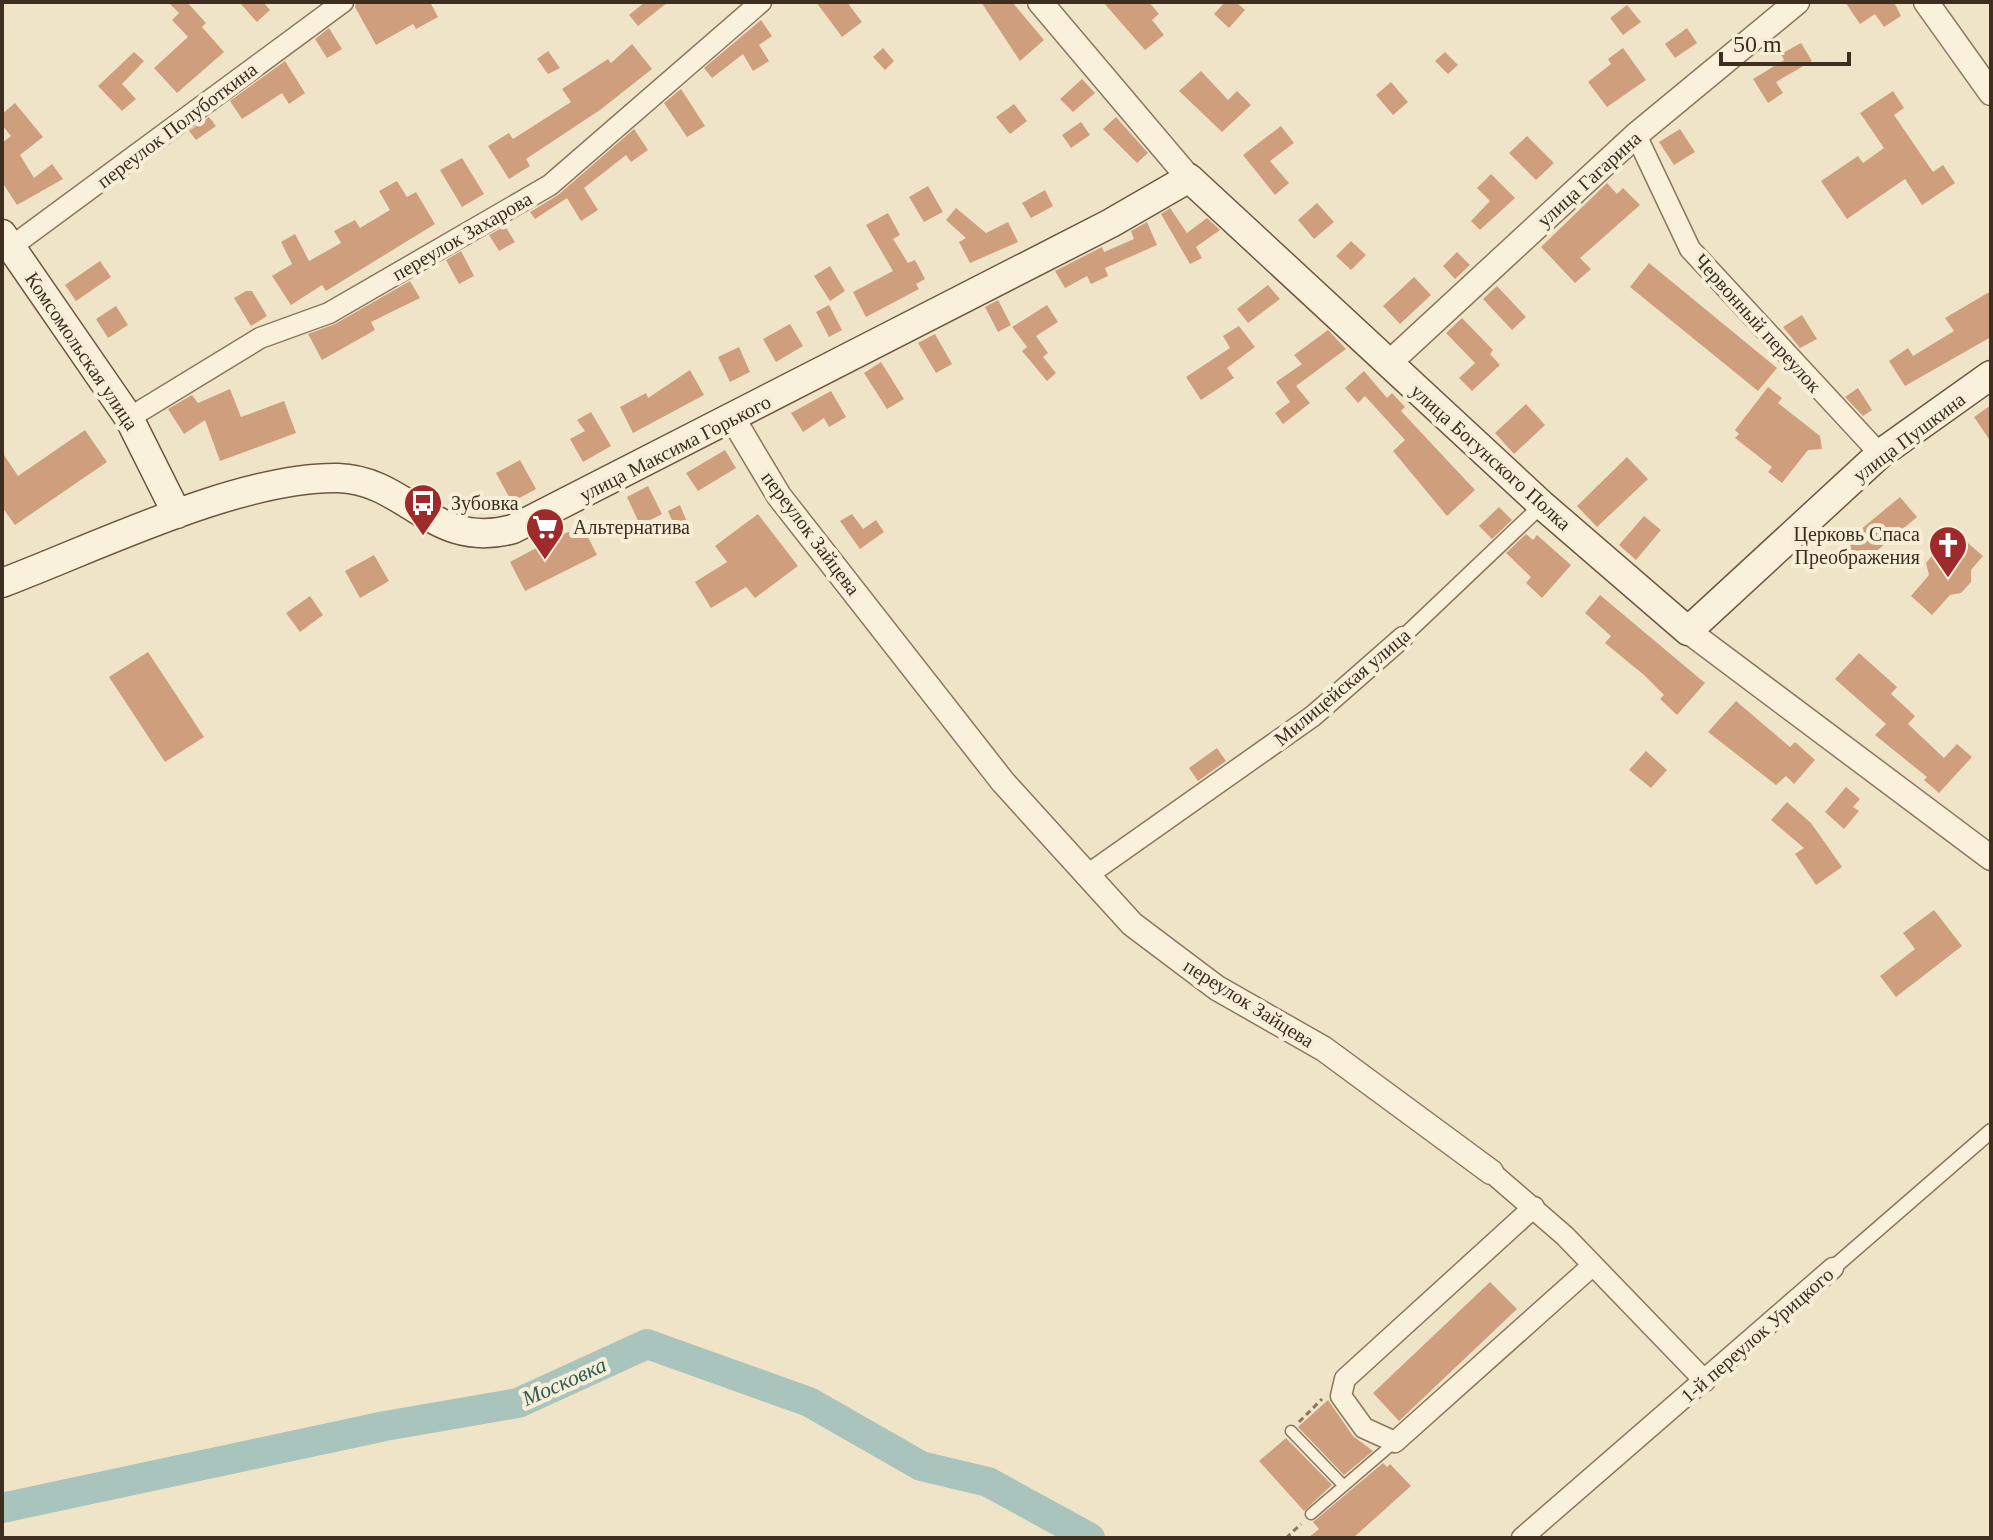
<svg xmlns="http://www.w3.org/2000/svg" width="1993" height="1540" font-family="'Times New Roman',serif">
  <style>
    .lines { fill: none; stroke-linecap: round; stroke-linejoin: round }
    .river { stroke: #a9c4bc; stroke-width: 30 }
    .building { fill: #cf9f7d }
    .service-casing { stroke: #8d765c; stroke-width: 13 }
    .pedestrian-casing { stroke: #8d765c; stroke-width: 17 }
    .minor-casing { stroke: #8d765c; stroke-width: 23 }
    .tertiary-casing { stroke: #8d765c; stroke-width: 27 }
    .secondary-casing { stroke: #6f573f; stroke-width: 31 }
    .path { stroke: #8d765c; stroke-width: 3; stroke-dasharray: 6 4; stroke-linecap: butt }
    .service { stroke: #faf1dc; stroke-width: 10 }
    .pedestrian { stroke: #faf1dc; stroke-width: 14 }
    .minor { stroke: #faf1dc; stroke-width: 20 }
    .tertiary { stroke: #faf1dc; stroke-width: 24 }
    .secondary { stroke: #faf1dc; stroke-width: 28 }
    .labels { text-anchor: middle; stroke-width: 8; stroke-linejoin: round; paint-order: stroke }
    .street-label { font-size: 20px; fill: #3d2e20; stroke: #f7eed8 }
    .poi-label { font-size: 20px; fill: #3d2e20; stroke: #f7eed8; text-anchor: start }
    .water-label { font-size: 22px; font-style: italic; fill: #2f5d5a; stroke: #f7eed8 }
  </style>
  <rect width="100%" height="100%" fill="#f0e4c8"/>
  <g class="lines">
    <path class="river" d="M2,1508L385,1426L518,1403L647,1344L809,1402L921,1466L988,1482L1090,1538"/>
  </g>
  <path class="building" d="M168,2H187L206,23L202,27L224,52L177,93L154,68L188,37L172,20L179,13Z
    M239,2H263L270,10L257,22Z
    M356,2H430L438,17L416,29L413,24L376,45L355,7Z
    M645,2H668L638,26L629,15Z
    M816,2H847L862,22L842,37Z
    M981,2H1012L1044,40L1020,61Z
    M1103,2H1149L1159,14L1152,20L1164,35L1145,50Z
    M1225,2H1236L1245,10L1229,28L1214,14Z
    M1845,2H1894L1901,16L1884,27L1875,14L1860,24Z
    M1627,5L1641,22L1623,35L1610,18Z
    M761,20L772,36L759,45L769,61L753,71L743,54L712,78L704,68Z
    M329,28L342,49L327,58L315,39Z
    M1687,28L1697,43L1675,58L1665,44Z
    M1801,43L1812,61L1776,82L1783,93L1768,103L1753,79L1784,60L1781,54Z
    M632,44L652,69L600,110L526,159L530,166L509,179L488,146L509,133L513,139L571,102L562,89L608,59L611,63Z
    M883,48L894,61L885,70L873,57Z
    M1623,48L1646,80L1607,107L1588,82L1611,64L1608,59Z
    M548,51L560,68L548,74L537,59Z
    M134,52L144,61L122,84L136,99L122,111L98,86Z
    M1445,52L1458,65L1448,74L1435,61Z
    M285,61L305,93L289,104L282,93L242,119L230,101Z
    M1201,71L1228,100L1237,91L1251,105L1222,132L1179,91Z
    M1082,79L1095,93L1073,112L1060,99Z
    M1391,82L1408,102L1393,115L1376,95Z
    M681,89L705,126L687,137L664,103Z
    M1893,91L1904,108L1894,115L1933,172L1943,165L1955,183L1922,205L1905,179L1847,219L1821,181L1858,156L1863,163L1884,148L1860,113Z
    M15,103L43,137L20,155L34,178L52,164L63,179L17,205L2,182V143L11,136L2,125V114Z
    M1014,104L1027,121L1010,134L996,117Z
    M209,117L216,126L196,140L189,131Z
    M1116,117L1148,153L1137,163L1103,129Z
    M1081,122L1090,135L1071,148L1062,135Z
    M1281,126L1294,143L1270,161L1289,183L1275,195L1243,155Z
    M634,129L648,150L631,162L626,155L584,188L598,210L581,221L567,198L535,219L530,212L558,195Z
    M1680,129L1695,152L1674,165L1659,142Z
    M1527,136L1554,163L1536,180L1509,153Z
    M462,158L484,194L462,207L440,170Z
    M1491,174L1515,198L1480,230L1471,221L1490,201L1477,188Z
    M397,181L407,197L416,192L435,224L339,283L326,291L322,285L291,305L272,276L292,264L281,242L295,234L309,261L341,243L334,231L355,220L360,228L390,210L379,191Z
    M1607,183L1617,194L1623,188L1640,205L1580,258L1591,269L1575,283L1541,247Z
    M928,186L943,212L924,222L909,197Z
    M1045,190L1053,206L1031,218L1022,203Z
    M1317,203L1334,222L1314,239L1298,220Z
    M956,208L986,233L1008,222L1018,242L970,263L959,242L966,238L946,220Z
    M1170,208L1187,233L1207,218L1220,230L1196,247L1202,258L1190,264L1161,214Z
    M888,213L900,235L893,239L908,263L915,260L925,279L916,284L919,289L866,317L853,292L893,271L866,225Z
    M1147,222L1157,245L1105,268L1108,276L1091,284L1087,276L1065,288L1055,271L1102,247L1104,252L1134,239L1131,231Z
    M505,226L515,242L499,251L489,235Z
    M1351,241L1366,255L1351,270L1336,256Z
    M461,251L474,276L459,284L446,260Z
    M1457,252L1470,265L1455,279L1443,266Z
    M100,261L111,277L76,301L65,285Z
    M1649,263L1777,368L1758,391L1630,287Z
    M830,266L845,291L830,301L814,276Z
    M1414,277L1431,295L1400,324L1383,306Z
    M410,281L420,298L371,322L375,330L322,360L308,334L335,324Z
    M1268,285L1280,299L1248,323L1237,309Z
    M1497,286L1526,317L1512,330L1483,299Z
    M246,291H252L267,316L251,326L234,298Z
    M1991,291V337L1905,386L1889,361L1908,348L1913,356L1954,331L1945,318Z
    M998,300L1011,325L998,332L985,307Z
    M829,305L842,330L829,337L816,312Z
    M1047,305L1058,322L1036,336L1048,353L1043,357L1056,373L1047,381L1022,351L1027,347L1012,327Z
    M116,306L128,325L108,338L96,319Z
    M1802,315L1817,339L1800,348L1783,327Z
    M1462,318L1493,350L1490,354L1500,365L1472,391L1459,378L1475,363L1446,333Z
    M790,324L803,346L776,362L763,339Z
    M1239,326L1255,347L1227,368L1234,378L1201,400L1186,377L1230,348L1223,336Z
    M1328,330L1346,349L1296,386L1310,403L1283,424L1275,413L1290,402L1276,382L1302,364L1294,355Z
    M935,334L952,364L936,373L918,343Z
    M739,347L750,372L730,382L718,357Z
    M881,362L904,399L887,409L864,373Z
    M690,370L704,395L633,433L620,407L646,393L648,398Z
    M1364,371L1387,398L1392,393L1405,407L1401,411L1475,490L1447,516L1393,451L1405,440L1365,396L1358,403L1345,388Z
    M1768,387L1782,398L1778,403L1820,436L1822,449L1808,450L1782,483L1768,472L1772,467L1735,438L1739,434L1735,430Z
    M1858,388L1872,410L1863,416L1845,397Z
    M230,389L241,417L284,401L296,433L220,461L205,420L184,434L168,409L192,395L198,403Z
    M831,391L846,417L829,427L824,418L803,432L791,413Z
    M1526,404L1545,425L1514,454L1495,433Z
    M1991,405V442L1974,417Z
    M591,412L611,446L583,462L570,439L585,431L577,420Z
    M85,430L107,462L15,525L2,507V452L18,476Z
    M725,450L736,468L698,491L686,473Z
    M1627,457L1648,479L1597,527L1577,506Z
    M520,460L536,489L512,502L496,473Z
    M648,486L662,514L640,525L627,497Z
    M1900,497L1917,517L1860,565L1843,544Z
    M680,505L689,527L677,532L668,511Z
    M1499,507L1512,520L1492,539L1479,526Z
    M758,514L798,566L755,598L746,587L711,608L695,582L727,562L715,546Z
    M852,514L863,529L876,520L884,532L860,549L840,521Z
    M1644,516L1661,530L1636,560L1619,545Z
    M582,525L597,555L525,591L510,562L540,546L537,540L549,534L552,540Z
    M1526,534L1533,540L1537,535L1571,565L1542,598L1526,583L1531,577L1506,553Z
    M1962,538L1983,556L1971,570V582L1961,593L1950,595L1932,615L1911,596L1929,575L1926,563L1936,551L1949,553Z
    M374,555L389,581L360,598L345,571Z
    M1600,595L1705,683L1677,715L1660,699L1664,695L1644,675L1605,643L1611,636L1585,613Z
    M310,596L323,615L300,632L286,613Z
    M148,652L204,737L165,762L109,677Z
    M1859,653L1897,687L1891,694L1915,716L1908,724L1944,758L1957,744L1972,757L1939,793L1924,780L1927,777L1875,735L1886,724L1835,679Z
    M1736,701L1790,747L1795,742L1815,760L1794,784L1786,776L1776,785L1708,732Z
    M1217,748L1226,761L1198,781L1189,768Z
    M1646,751L1667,770L1651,788L1629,770Z
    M1846,787L1860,799L1853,807L1859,811L1844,829L1825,812Z
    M1787,802L1811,823L1842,867L1816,885L1795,854L1804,848L1771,820Z
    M1934,910L1962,946L1896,997L1880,976L1915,949L1903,933Z
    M1490,1282L1517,1309L1399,1421L1373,1393Z
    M1328,1400L1353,1436L1373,1451L1344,1475L1298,1427Z
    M1286,1438L1332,1485L1304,1511L1259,1461Z
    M1383,1463L1387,1467L1390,1464L1411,1486L1353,1538H1308L1319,1529L1313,1522Z"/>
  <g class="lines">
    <g class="service-casing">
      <path id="service" d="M1291,1431L1344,1486
        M1311,1514L1395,1442"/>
    </g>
    <g class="pedestrian-casing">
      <path id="pedestrian" d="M1403,637L1542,505
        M1833,1268L1991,1131"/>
    </g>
    <g class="minor-casing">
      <path id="minor" d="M1636,135L1690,249L1880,454
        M11,247L343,2
        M129,418L260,338L329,313L550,185L761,2
        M1086,876L1313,716L1403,637
        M1491,1172L1565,1236L1705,1381
        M1534,1207L1345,1379L1341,1396L1364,1428L1395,1442L1592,1266
        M1522,1538L1833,1268"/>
    </g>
    <g class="tertiary-casing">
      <path id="tertiary" d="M1040,2L1189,178
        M1926,2L1991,93
        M1388,364L1636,135L1797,2
        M733,419L779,496L1003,782L1132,924L1217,988L1324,1049L1491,1172
        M1688,631L1991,858"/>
    </g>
    <g class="secondary-casing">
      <path id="secondary" d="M2,234L129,418L177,514
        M2,583C95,548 240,476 338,478C408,480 433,551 513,529L1111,223L1189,178L1542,505L1688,631L1880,454L1991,375"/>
    </g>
    <path class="path" d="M1299,1422L1322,1399
      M1286,1538L1301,1524"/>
    <use href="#service" class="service"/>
    <use href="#pedestrian" class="pedestrian"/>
    <use href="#minor" class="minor"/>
    <use href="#tertiary" class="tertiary"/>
    <use href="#secondary" class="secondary"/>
  </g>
  <defs>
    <g id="bus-pin" transform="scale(2)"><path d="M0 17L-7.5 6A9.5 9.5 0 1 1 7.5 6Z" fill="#9e2a2b" stroke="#f7eed8"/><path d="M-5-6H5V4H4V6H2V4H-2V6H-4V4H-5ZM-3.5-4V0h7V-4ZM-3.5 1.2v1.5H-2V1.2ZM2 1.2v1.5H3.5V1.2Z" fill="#fff"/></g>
    <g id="supermarket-pin" transform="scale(2)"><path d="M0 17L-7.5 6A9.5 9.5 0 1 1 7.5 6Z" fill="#9e2a2b" stroke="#f7eed8"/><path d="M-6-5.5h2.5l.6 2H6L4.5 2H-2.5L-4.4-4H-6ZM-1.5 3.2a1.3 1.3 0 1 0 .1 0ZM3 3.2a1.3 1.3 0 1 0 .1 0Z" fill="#fff"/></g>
    <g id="church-pin" transform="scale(2)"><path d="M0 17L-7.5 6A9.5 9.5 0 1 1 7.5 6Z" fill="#9e2a2b" stroke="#f7eed8"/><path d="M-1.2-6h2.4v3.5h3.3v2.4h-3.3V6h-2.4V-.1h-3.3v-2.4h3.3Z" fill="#fff"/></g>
  </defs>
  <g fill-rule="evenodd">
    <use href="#bus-pin" x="423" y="503"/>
    <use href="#supermarket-pin" x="545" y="527"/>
    <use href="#church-pin" x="1948" y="545"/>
  </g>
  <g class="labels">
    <g class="street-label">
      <text transform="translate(177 125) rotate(-37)" y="7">переулок Полуботкина</text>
      <text transform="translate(1589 179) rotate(-42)" y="7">улица Гагарина</text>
      <text transform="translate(462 236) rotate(-30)" y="7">переулок Захарова</text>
      <text transform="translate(1758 323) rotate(48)" y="7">Червонный переулок</text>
      <text transform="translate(82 351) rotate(56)" y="7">Комсомольская улица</text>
      <text transform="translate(1909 437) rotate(-37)" y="7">улица Пушкина</text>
      <text transform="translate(675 448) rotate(-27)" y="7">улица Максима Горького</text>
      <text transform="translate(1491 457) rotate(42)" y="7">улица Богунского Полка</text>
      <text transform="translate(811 533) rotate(53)" y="7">переулок Зайцева</text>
      <text transform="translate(1342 687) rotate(-40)" y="7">Милицейская улица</text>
      <text transform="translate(1249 1003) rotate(32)" y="7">переулок Зайцева</text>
      <text transform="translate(1757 1335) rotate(-41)" y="7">1-й переулок Урицкого</text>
    </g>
    <g class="poi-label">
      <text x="451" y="510">Зубовка</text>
      <text x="573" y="534">Альтернатива</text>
      <text x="1920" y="541" text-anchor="end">Церковь Спаса<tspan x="1920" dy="23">Преображения</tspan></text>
    </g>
    <g class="water-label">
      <text transform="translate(564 1381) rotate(-24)" y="8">Московка</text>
    </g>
  </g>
  <rect width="1993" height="1540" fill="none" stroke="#3d2e20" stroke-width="8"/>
  <path d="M1721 52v12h128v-12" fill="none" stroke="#3d2e20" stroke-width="4"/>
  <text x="1733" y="52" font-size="24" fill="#3d2e20" stroke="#f7eed8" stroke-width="6" paint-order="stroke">50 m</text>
</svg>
